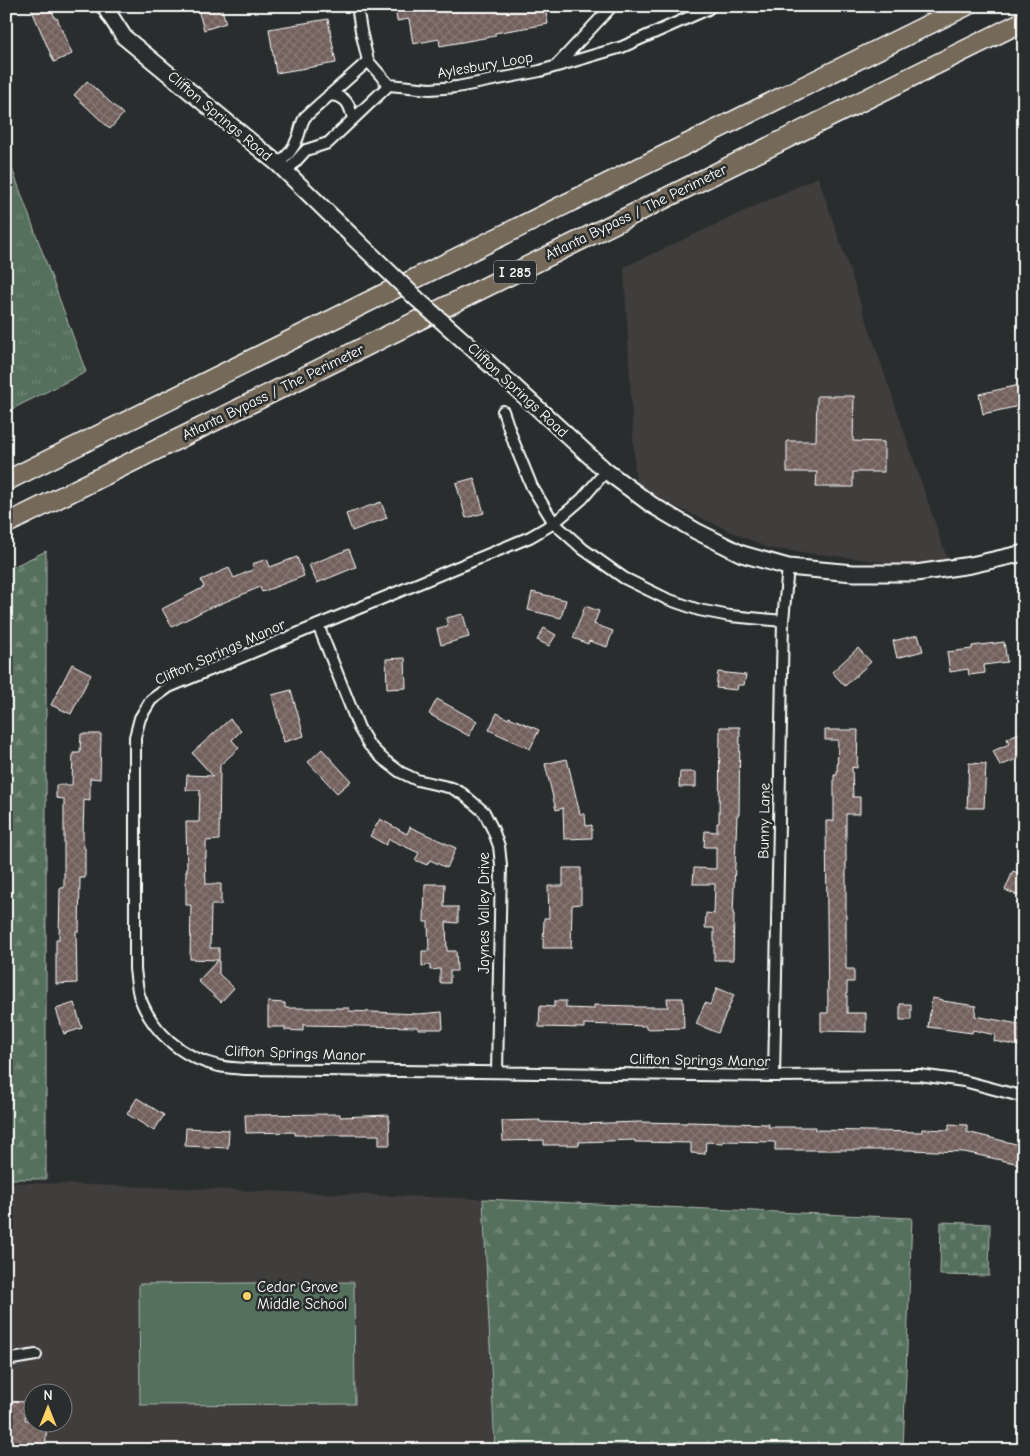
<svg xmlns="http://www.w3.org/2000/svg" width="1030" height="1456" font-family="'Comic Neue',sans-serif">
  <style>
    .built { fill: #403c3c; fill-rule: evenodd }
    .grass { fill: url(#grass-tufts); stroke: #aab7ae }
    .forest { fill: url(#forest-firs); stroke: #aab7ae }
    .cemetery { fill: url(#cemetery-stones); stroke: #aab7ae }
    .pitch { fill: #556f5d; stroke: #aab7ae }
    .building { fill: url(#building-cross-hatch); stroke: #fff }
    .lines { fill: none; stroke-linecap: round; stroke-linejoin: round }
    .street-casing { stroke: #fff; stroke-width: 14 }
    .secondary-casing { stroke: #fff; stroke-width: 19 }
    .highway-casing { stroke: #fff; stroke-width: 22 }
    .street { stroke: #2a2d2e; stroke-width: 10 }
    .secondary { stroke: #2a2d2e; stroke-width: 15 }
    .highway { stroke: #746a5a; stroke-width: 19 }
    .secondary-bridge-casing { stroke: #fff; stroke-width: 19; stroke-linecap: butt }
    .secondary-bridge { stroke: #2a2d2e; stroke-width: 15 }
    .poi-dot { fill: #ffd166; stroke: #2a2d2e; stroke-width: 2 }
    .labels { text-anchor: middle; stroke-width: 5; stroke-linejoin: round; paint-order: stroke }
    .shield { fill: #2a2d2e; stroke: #bfc0c0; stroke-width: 1 }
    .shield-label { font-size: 14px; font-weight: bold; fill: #fff }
    .street-label { font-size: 15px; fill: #fff; stroke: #2a2d2e }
    .poi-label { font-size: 15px; fill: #fff; stroke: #2a2d2e; text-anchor: start }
  </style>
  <defs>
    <pattern id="grass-tufts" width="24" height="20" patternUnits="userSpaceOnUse" patternTransform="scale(1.25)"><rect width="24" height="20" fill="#556f5d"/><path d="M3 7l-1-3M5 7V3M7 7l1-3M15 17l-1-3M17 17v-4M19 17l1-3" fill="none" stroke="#6e8575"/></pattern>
    <pattern id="forest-firs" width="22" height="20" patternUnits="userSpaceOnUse" patternTransform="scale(1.25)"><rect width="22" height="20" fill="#556f5d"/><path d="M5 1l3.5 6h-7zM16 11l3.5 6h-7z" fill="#6e8575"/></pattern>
    <pattern id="cemetery-stones" width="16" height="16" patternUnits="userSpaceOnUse" patternTransform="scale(1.25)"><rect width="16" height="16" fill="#556f5d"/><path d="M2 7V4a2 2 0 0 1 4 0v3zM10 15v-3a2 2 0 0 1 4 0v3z" fill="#6e8575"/></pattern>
    <pattern id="building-cross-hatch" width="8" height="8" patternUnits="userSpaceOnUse" patternTransform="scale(1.25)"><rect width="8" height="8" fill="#72605c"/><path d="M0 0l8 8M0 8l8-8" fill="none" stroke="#877874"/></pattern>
  </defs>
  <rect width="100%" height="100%" fill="#2a2d2e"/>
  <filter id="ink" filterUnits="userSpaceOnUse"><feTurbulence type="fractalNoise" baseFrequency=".02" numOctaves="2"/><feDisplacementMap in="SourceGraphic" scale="10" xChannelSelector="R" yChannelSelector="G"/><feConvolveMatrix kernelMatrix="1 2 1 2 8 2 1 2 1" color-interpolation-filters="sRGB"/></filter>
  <g filter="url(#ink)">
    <path class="built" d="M818,177L951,570L768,548L636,489L624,267Z
      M6,1182L483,1199L495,1450H6ZM32,1394H62V1424H32Z"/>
    <path class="grass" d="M6,152L86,372L6,412Z"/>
    <path class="forest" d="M46,551V1179H6V570Z
      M483,1199L912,1218L903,1450H495Z"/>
    <path class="cemetery" d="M941,1222L990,1224L989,1276L940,1275Z"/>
    <path class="pitch" d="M354,1282L355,1404L140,1405L139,1284Z"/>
    <path class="building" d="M30,6H51L55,19L57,18L72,54L54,62Z
      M197,6H221L226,23L204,30Z
      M395,6H430L431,12L463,6H545L548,24L495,33V36L440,46L439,39L413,44L409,19L397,21Z
      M328,19L336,63L276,73L269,29Z
      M87,81L123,114L110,129L74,95Z
      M1024,384V405L983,414L979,394Z
      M817,396H854L853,441L884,442V472H853V487H816L817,472H787V441H816Z
      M474,478L484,513L466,518L456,483Z
      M381,502L387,518L352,531L346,514Z
      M349,549L356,567L317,583L309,565Z
      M297,557L304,576L262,592L260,587L213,607V606L172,627L162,609L204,587L201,580L229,568L234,578L254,569L252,564L267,559L270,567Z
      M532,592L566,600L561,618L528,610Z
      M585,606L599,611L594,624L613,631L607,647L589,641L588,644L573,638Z
      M463,614L469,637L441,645L437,629L448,626L446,618Z
      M544,628L556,635L549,646L537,640Z
      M918,635L923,651L897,658L893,641Z
      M1004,642L1007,662L984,665L985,673L969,675L968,669L950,672L947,652L972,649V646Z
      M858,648L871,662L845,686L832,672Z
      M405,658L406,688L387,689L386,659Z
      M72,664L91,674L71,714L51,705Z
      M718,672L746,675L744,685H738L737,690L716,688Z
      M291,690L304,736L284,742L272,695Z
      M437,699L477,721L469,736L429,714Z
      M497,713L508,719L509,717L539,730L530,749L489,730Z
      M230,719L241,731L232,740L239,748L220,765L219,840L206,841V858H205L206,884H221V905H211L210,948H219V974L234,988L221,1002L198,981L218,960L190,959L191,905H186V871H187L186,822H199L200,790H186L187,775L213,776L192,753Z
      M720,727H740L739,815H737L733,914H734L733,960H714V928H705L706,913L714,914L715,884H693L694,868L716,869V847H704L705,831L717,832V823H719Z
      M825,730H858L857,768L852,767L853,797H860V814H846V969H854V982H847V1013H866V1032L821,1031V1013H828L826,821H834V775H837L838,740H825Z
      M1024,731V756L1000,766L993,751L1009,744L1007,738Z
      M81,734H101L100,779L90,778V801L84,800L83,835L84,848H85V878H80L79,931H76L77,983L56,984V939H59L60,888H64V799L56,798V785H72L73,753H80Z
      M322,749L351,781L337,793L308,762Z
      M567,759L580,814H585L586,826L592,825V838L564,839L563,808L556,810L545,764Z
      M969,763L986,764L984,808H967Z
      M680,772H696V787H679Z
      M380,819L407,834L410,827L456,848L447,868L430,860L427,865L415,860L419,853L389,839L386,845L370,836Z
      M563,868H581V904L572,905L571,948H543L544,918H549L548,886H563Z
      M1013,871L1024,875V898L1005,890Z
      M425,884H445L444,907H458V923L446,922L447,951H456L457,971H450V983H440V969L430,970V965L422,966V951H429L428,922H424Z
      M717,988L734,995L718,1033L696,1024L705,1003L710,1005Z
      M667,998H683L684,1028L646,1029V1026L584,1024V1028L539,1027L540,1006L554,1007V1001H566V1008L594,1009V1005L634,1006V1007H668Z
      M932,998L943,1000V1001L976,1006L975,1016L1024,1025V1047L994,1041L995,1035L973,1030L972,1033L928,1027Z
      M268,1002L285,1003V1008H349V1011L418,1014L442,1012L443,1029H418V1027L303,1025V1031L285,1030V1027H268Z
      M74,1003L82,1028L64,1034L56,1009Z
      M900,1004H911V1020H900Z
      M137,1098L164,1115L154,1131L127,1114Z
      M340,1114V1117L389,1115L390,1145H379V1135H295V1132L246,1133L245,1115Z
      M540,1120V1122L579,1123V1124L639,1122L687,1123V1122L769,1124L768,1127H815V1130L922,1132V1129L949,1130V1124L967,1125V1132L1024,1146V1165L964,1152L909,1150H775V1142L723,1141V1143L706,1142L705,1154L691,1153V1143L635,1142V1140L579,1142V1145H544V1140L503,1141L502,1121Z
      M186,1128L229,1130L228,1148L185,1146Z
      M6,1401L26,1402L25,1420H32V1424H47L45,1450H6Z"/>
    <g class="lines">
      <g class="street-casing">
        <path id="street" d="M357,6L361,31L368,61L389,85
          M556,66L612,6
          M329,95C346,96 349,103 353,118
          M278,164C287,156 294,149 298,137C301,130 300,125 305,117L368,61
          M286,172L306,150L328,143L389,85L430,89L457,87L540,71L622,47L708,9L711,6
          M503,411L514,443L532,487L554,523L583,549L624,578L667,599L699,610L730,616L783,621
          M606,471L582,499L554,523L530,537L169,687L151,700L140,718L135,737V969C136,977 137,987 139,995C151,1031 182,1058 219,1066C227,1068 236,1068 245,1069L774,1076L919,1075L964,1081L1024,1097
          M318,625L359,728L369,745L383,759L400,772L417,780L452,788L463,794L484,812L493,830L499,846L501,865L497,1072
          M774,1076L783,621L788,567
          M6,1360L36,1355"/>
      </g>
      <g class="secondary-casing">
        <path id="secondary" d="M104,6L124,37L278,164L355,239
          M483,358L606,471L652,505L696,531L742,554L788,567L853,573H916L971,565L1024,553"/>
      </g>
      <g class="highway-casing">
        <path id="highway" d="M6,481L966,6
          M6,524L1024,21"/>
      </g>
      <use href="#street" class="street"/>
      <use href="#secondary" class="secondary"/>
      <use href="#highway" class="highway"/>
      <g class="secondary-bridge-casing">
        <path id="secondary-bridge" d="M355,239L417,299L483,358"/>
      </g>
      <use href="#secondary-bridge" class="secondary-bridge"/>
    </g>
  </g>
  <circle class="poi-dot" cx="247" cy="1296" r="5"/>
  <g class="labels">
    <rect class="shield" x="494" y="260.5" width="42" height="23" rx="4"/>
    <g class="shield-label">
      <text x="515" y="277">I 285</text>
    </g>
    <g class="street-label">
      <text transform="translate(485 65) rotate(-10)" y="5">Aylesbury Loop</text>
      <text transform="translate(220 116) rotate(40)" y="5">Clifton Springs Road</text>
      <text transform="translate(636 212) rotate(-26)" y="5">Atlanta Bypass / The Perimeter</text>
      <text transform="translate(518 390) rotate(43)" y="5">Clifton Springs Road</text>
      <text transform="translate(273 392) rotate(-26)" y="5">Atlanta Bypass / The Perimeter</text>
      <text transform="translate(220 652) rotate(-24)" y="5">Clifton Springs Manor</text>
      <text transform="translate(764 821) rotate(-89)" y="5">Bunny Lane</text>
      <text transform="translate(484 913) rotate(-90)" y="5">Jaynes Valley Drive</text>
      <text transform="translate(295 1053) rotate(2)" y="5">Clifton Springs Manor</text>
      <text transform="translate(700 1060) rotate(1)" y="5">Clifton Springs Manor</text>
    </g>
    <g class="poi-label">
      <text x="257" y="1292">Cedar Grove<tspan x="257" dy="17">Middle School</tspan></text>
    </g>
  </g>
  <rect width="1030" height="1456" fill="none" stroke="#2a2d2e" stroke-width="25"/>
  <rect x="12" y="12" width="1005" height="1431" fill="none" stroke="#fff" stroke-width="2" filter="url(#ink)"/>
  <g transform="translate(48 1408)"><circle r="24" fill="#2a2d2e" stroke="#7f8182"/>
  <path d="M0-4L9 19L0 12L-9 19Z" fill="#ffd166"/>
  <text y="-8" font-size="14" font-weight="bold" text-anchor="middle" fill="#ffffff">N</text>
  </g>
</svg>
